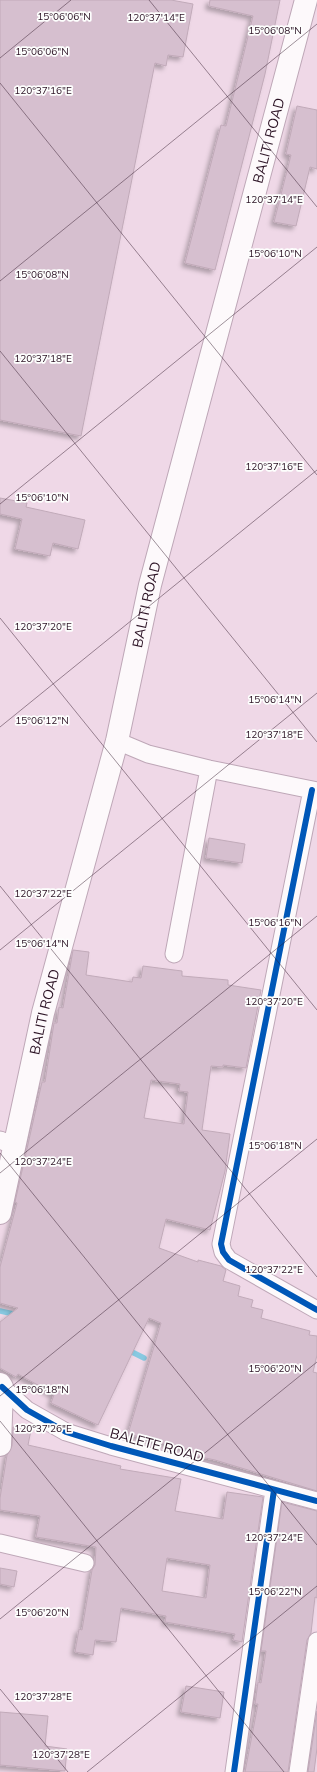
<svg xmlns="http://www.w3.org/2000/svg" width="317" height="1772" font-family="Mulish,sans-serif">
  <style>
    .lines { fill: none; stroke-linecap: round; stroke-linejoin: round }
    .stream { stroke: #88c9e1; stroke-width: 5.5 }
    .building { fill: #d6bfcf; stroke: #c1aab9; fill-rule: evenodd; filter: url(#shadow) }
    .street-casing { stroke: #bea7b7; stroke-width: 19 }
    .secondary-casing { stroke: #bea7b7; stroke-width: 24 }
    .street { stroke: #fdf9fb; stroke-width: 17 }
    .secondary { stroke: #fdf9fb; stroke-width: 22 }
    .cycleway-casing { stroke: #fdfefd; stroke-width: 8 }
    .cycleway { stroke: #0057b8; stroke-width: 6 }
    .ticks { fill: none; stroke: #2b1224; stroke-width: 1; stroke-opacity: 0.45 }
    .labels { text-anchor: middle; stroke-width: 3.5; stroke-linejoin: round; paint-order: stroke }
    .street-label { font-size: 14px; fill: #2b1224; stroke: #fdfefd }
    .ticks-label { font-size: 10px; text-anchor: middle; fill: #2b1224; stroke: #fdfefd; stroke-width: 3.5; stroke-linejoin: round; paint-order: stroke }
  </style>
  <defs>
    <filter id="shadow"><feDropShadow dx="-3.5" dy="3.5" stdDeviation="2" flood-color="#0004"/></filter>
  </defs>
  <rect width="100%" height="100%" fill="#efd8e7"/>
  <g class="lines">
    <path class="stream" d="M0,1311L18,1315
      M126,1349L144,1358"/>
  </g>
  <path class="building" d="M0,0H171L193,4L183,57L168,55L166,66L155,63L81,436L0,420Z
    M210,0H280L265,74L215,270L185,263L221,125L226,126L253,16L209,6Z
    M297,106L317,110V169L310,167L296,226L274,222L291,155L286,154Z
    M0,498L27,503L26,507L85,520L78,549L53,543L50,556L15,549L22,519L0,514Z
    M209,838L245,844L242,863L206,858Z
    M73,950L89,952L86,975L132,982L133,977L141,978L143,966L182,971V976L228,980V985L261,990L246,1068L223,1065V1067L211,1066L202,1130L230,1134L225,1171L210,1230L166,1219L159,1248L198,1262V1260L221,1266L226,1270L223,1281L240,1286L238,1296L253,1300L251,1307L263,1310L261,1318L310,1331L309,1335L317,1336V1355L313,1372L317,1373V1491L215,1460L186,1454L187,1449L128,1434L161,1323L149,1318L98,1425L51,1403L54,1395L45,1389L18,1374L16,1377L0,1368V1322L18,1308L0,1303V1267L17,1203L15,1202L42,1082H45L54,1023H57L59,1007L63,1008ZM151,1080L180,1084L179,1091L188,1092L184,1124L144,1118Z
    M13,1427L31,1430L28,1445L121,1466L120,1469L181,1479L175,1511L223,1519L227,1492L263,1497L242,1642L233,1640L235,1634L165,1622L166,1616L121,1608L116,1642L95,1640L93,1655L75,1652L79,1629L82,1630L92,1570L95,1565L96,1547L36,1537L40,1516L0,1510V1498L7,1455L12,1446ZM167,1558L210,1565L206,1598L162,1591Z
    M282,1502L317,1511V1598L315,1597L311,1633L307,1640L288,1772H245L258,1704H255L258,1682L261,1683L266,1651H261Z
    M0,1568L17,1571L14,1587L0,1584Z
    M186,1686L224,1692L220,1718L181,1712Z
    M317,1711V1748L314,1772H308Z
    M0,1712L48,1716L45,1746L67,1749L65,1771L0,1765Z"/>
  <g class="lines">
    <g class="street-casing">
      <path id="street" d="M117,741L148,754L209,769L317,791
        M312,790L221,1244L223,1252L229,1260L317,1310
        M174,954L209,769
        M0,1140L15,1146
        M2,1387L27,1410L66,1432L111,1446L317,1501
        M0,1543L85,1563
        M234,1772L274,1490
        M298,1772L317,1641"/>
    </g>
    <g class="secondary-casing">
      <g id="secondary">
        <path id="s1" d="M0,1213L43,1013L117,741L150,585L306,0"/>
        <path d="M0,1384L2,1387L0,1445"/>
      </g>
    </g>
    <use href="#street" class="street"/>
    <use href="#secondary" class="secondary"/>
    <g class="cycleway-casing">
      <path id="cycleway" d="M312,790L221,1244L223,1252L229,1260L317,1310
        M2,1387L27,1410L66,1432L111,1446L317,1501
        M234,1772L274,1490"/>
    </g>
    <use href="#cycleway" class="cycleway"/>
  </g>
  <path class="ticks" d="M149,0L317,207M0,58L71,0M0,83L317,475M0,281L317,24M0,351L317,742M0,504L317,247M0,618L317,1010M0,727L317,470M0,886L317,1277M0,950L317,693M0,1153L317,1545M0,1173L317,916M0,1396L317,1139M0,1421L284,1772M0,1619L317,1362M0,1689L68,1772M87,1772L317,1586"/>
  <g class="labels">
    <g class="street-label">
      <text dy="5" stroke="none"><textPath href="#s1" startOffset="1106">BALITI ROAD</textPath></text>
      <text dy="5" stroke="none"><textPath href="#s1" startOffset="626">BALITI ROAD</textPath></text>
      <text dy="5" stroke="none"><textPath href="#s1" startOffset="206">BALITI ROAD</textPath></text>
      <text transform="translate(157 1445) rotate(15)" y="5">BALETE ROAD</text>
    </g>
  </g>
  <g class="ticks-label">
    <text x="64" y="20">15°06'06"N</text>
    <text x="156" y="21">120°37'14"E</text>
    <text x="275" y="34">15°06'08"N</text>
    <text x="42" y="55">15°06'06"N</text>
    <text x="43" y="94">120°37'16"E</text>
    <text x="274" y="203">120°37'14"E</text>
    <text x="275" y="257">15°06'10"N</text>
    <text x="42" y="278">15°06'08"N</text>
    <text x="43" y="362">120°37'18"E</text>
    <text x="274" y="470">120°37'16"E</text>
    <text x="42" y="501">15°06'10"N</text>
    <text x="43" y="630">120°37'20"E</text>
    <text x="275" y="703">15°06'14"N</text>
    <text x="42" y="724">15°06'12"N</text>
    <text x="274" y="738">120°37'18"E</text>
    <text x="43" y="897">120°37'22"E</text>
    <text x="275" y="926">15°06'16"N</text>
    <text x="42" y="947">15°06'14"N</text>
    <text x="274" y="1005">120°37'20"E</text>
    <text x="275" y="1149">15°06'18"N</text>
    <text x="43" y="1165">120°37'24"E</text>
    <text x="274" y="1273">120°37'22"E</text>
    <text x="275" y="1372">15°06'20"N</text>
    <text x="42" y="1393">15°06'18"N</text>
    <text x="43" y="1432">120°37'26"E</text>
    <text x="274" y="1541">120°37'24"E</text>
    <text x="275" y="1595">15°06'22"N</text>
    <text x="42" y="1616">15°06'20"N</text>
    <text x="43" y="1700">120°37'28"E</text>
    <text x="61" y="1758">120°37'28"E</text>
  </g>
</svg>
